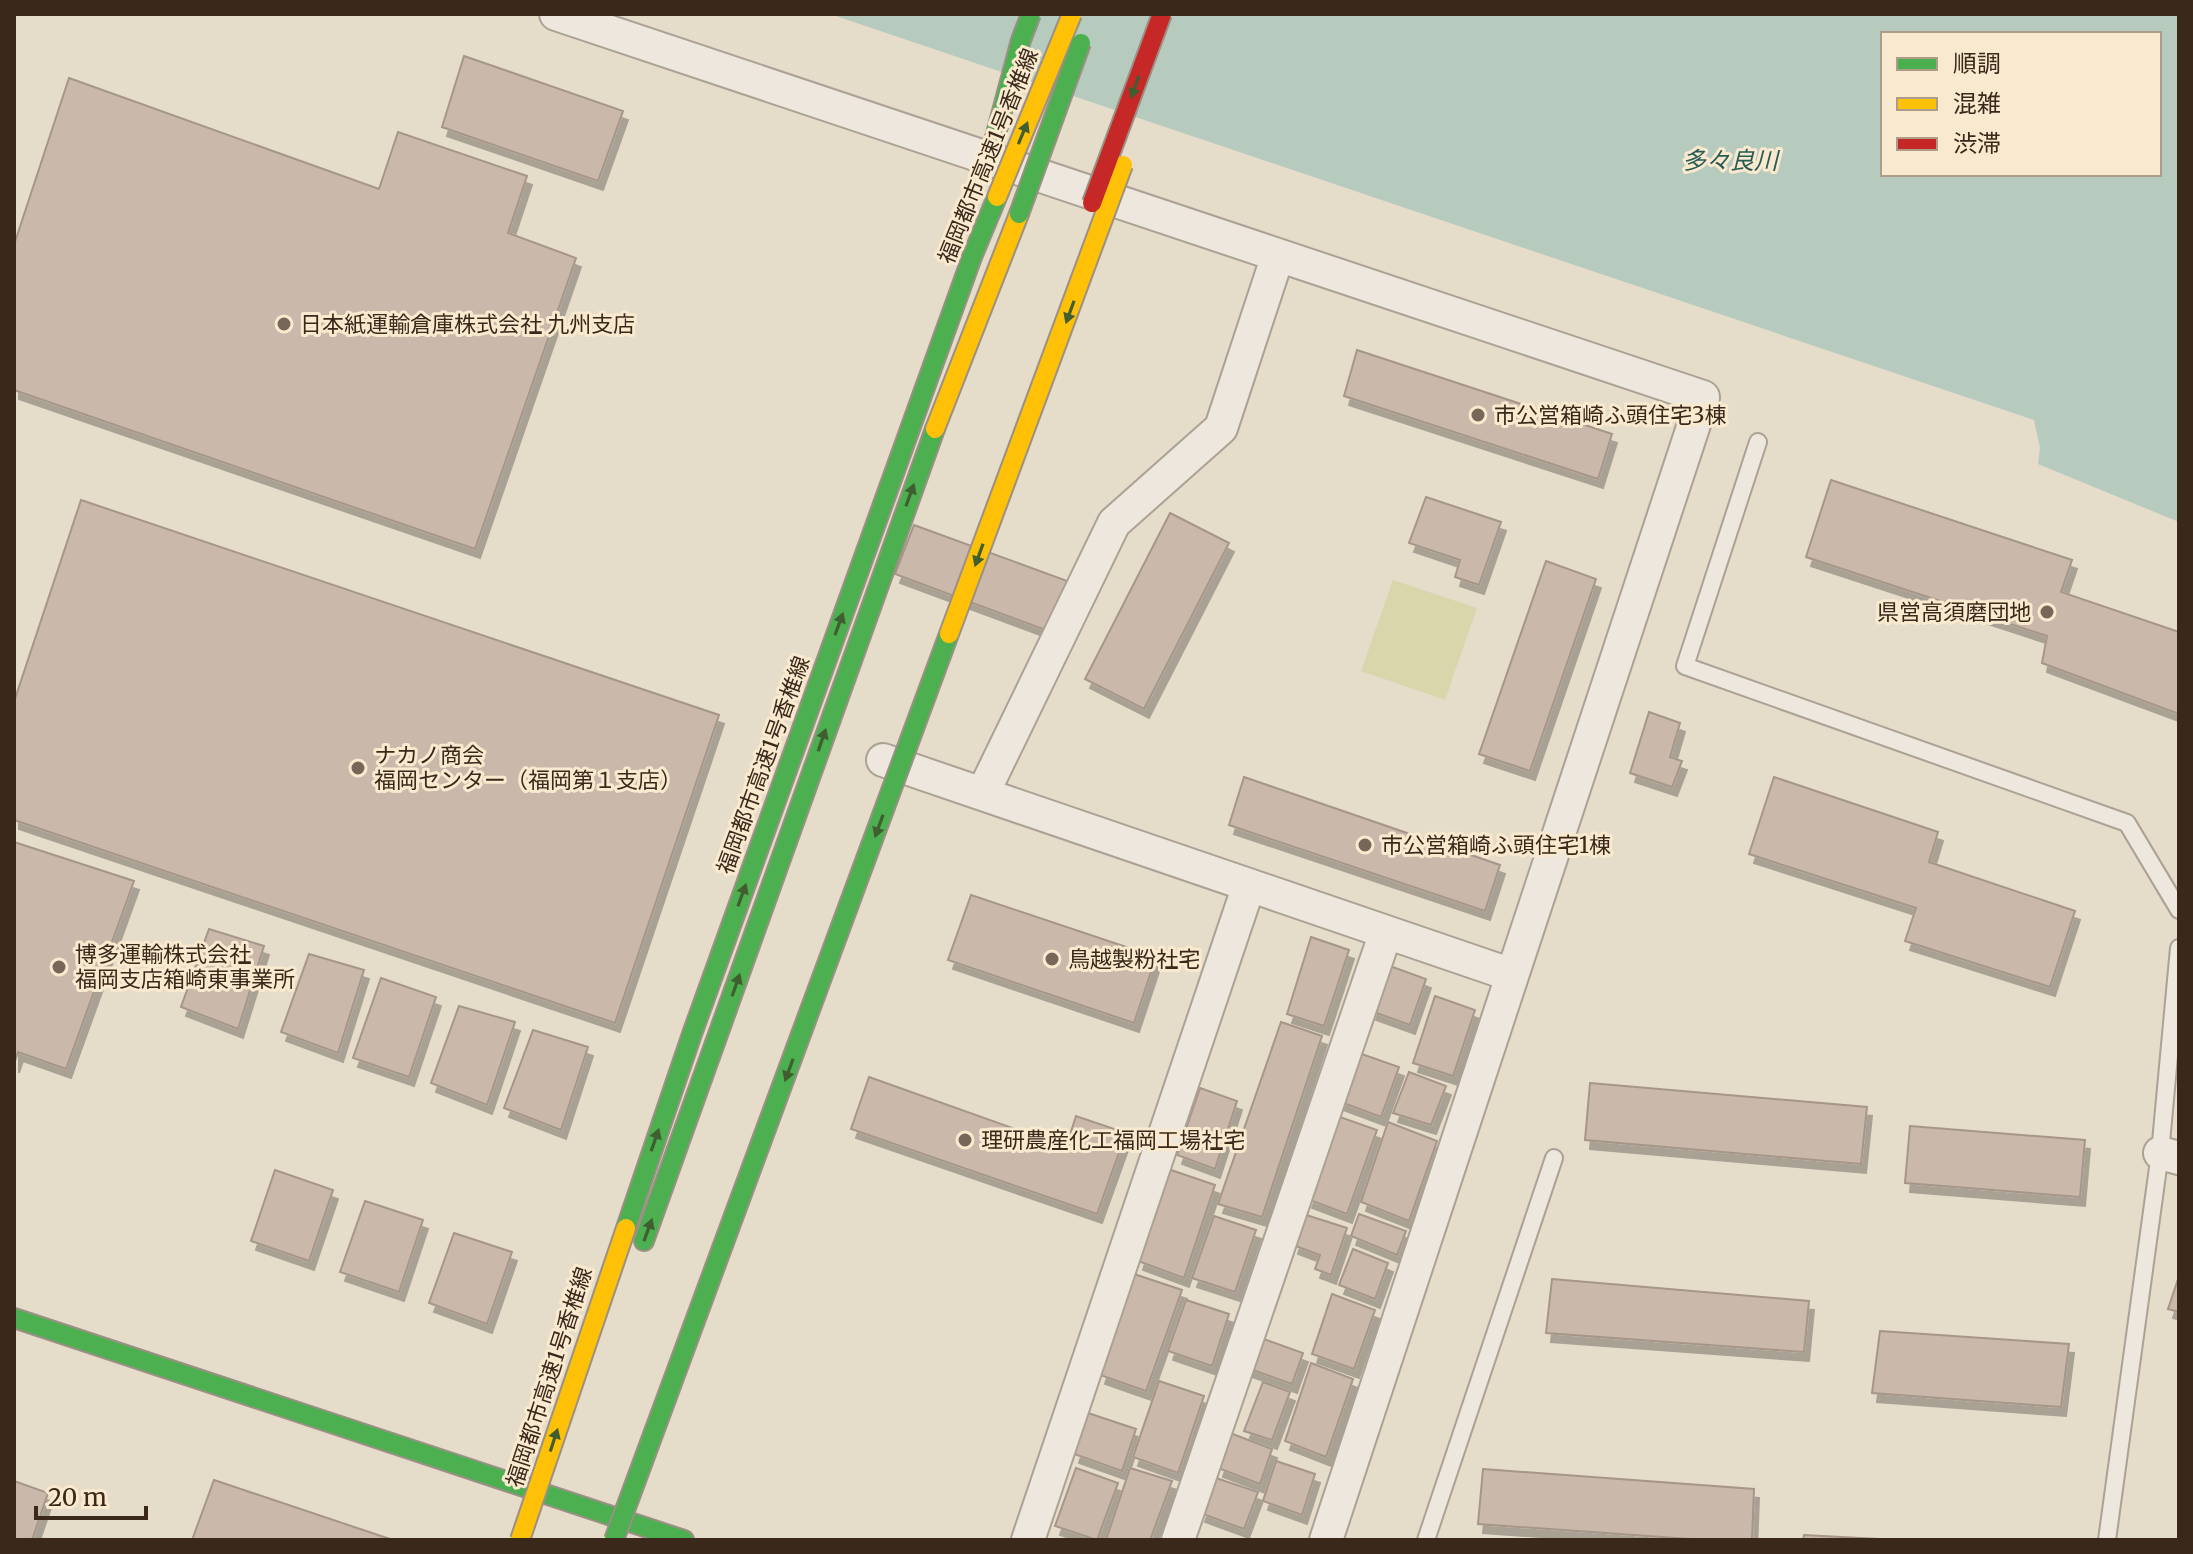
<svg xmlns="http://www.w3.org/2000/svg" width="2193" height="1554" font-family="Merriweather,'Noto Sans JP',serif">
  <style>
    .green { fill: #d9d6ab }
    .water { fill: #b6cabd; fill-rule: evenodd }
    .building { fill: #cab9ab; stroke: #a69689; stroke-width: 2; filter: url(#shadow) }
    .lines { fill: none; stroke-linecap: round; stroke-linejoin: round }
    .lane-casing { stroke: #aba194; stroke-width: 20 }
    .street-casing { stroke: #aba194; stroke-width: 36 }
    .fast-casing { stroke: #9a9084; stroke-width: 22 }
    .slow-casing { stroke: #9a9084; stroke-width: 22 }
    .lane { stroke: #ede7dd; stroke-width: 16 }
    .street { stroke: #ede7dd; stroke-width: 32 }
    .fast { stroke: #4caf50; stroke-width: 18 }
    .slow { stroke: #ffc107; stroke-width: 18 }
    .fast-bridge-casing { stroke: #9a9084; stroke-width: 22; stroke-linecap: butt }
    .slow-bridge-casing { stroke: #9a9084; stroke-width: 22; stroke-linecap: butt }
    .jam-bridge-casing { stroke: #9a9084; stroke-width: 22; stroke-linecap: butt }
    .fast-bridge { stroke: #4caf50; stroke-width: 18 }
    .slow-bridge { stroke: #ffc107; stroke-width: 18 }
    .jam-bridge { stroke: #c62828; stroke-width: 18 }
    .oneway { fill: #415e30 }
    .poi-dot { fill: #766758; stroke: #f9e9cf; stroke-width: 3 }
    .labels { text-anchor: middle; stroke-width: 6; stroke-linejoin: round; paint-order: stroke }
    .street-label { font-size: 22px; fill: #3a281b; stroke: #f9e9cf }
    .poi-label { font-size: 22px; fill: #3a281b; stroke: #f9e9cf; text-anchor: start }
    .water-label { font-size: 24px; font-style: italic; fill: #295c55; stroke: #f9e9cf }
  </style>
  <defs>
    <filter id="shadow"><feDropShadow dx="5" dy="9" stdDeviation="0" flood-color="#0004"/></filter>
  </defs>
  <rect width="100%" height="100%" fill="#e6dcca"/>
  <path class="green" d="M1393,580L1477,608L1445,700L1361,671Z"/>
  <path class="water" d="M830,14H2179V522L2038,464L2040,448L2034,420ZM1883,34H2159V174H1883Z"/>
  <path class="building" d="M464,56L623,111L598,181L442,127Z
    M69,78L379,189L398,132L527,176L508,233L576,258L475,549L14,390V245Z
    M1357,350L1612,434L1598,479L1344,396Z
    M1831,480L2072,560L2061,592L2179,632V714L2042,663L2047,636L1806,557Z
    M1426,497L1501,522L1479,585L1455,577L1460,560L1409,543Z
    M81,500L719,715L615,1023L14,820V702Z
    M1170,513L1229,543L1144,709L1085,679Z
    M914,525L1070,582L1051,632L895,574Z
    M1546,561L1596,579L1530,771L1479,754Z
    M1649,712L1680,723L1670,757L1682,761L1672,787L1630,773Z
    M1244,777L1500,865L1485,911L1229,825Z
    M1774,777L1938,832L1929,862L2075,911L2050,987L1905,941L1916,908L1749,854Z
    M14,842L134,881L66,1069L18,1052L14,1064Z
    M971,895L1156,957L1134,1023L948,960Z
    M209,929L264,946L238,1029L181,1007Z
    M1311,937L1349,950L1324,1026L1287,1014Z
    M309,954L364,970L338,1053L281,1032Z
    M1387,965L1426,979L1410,1025L1371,1011Z
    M381,978L436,997L409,1077L353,1058Z
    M1435,996L1475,1010L1453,1076L1413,1063Z
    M459,1006L515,1022L487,1105L431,1083Z
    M1281,1022L1322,1036L1262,1217L1218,1204Z
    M533,1030L588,1047L561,1130L504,1108Z
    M1356,1052L1399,1067L1381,1117L1338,1101Z
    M1409,1072L1446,1086L1431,1125L1393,1113Z
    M869,1077L1066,1147L1076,1116L1126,1133L1097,1214L851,1129Z
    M1590,1083L1867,1107L1861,1164L1585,1140Z
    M1200,1088L1237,1101L1215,1169L1177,1155Z
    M1337,1116L1377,1130L1347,1214L1307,1199Z
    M1388,1122L1437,1141L1409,1221L1361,1202Z
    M1910,1126L2085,1140L2080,1197L1905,1183Z
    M1168,1169L1215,1185L1184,1278L1138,1261Z
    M275,1170L333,1190L309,1261L251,1241Z
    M365,1201L423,1220L399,1292L340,1272Z
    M1303,1214L1347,1228L1331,1275L1315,1269L1320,1255L1293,1245Z
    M1359,1214L1406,1231L1397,1255L1351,1236Z
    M1214,1216L1256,1230L1235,1292L1192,1278Z
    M454,1233L512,1252L487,1324L429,1303Z
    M1353,1249L1388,1263L1375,1299L1339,1285Z
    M1134,1274L1182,1290L1146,1391L1100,1375Z
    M2179,1276V1312L2168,1309Z
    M1552,1279L1809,1301L1804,1352L1546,1333Z
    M1332,1294L1375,1310L1354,1369L1312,1354Z
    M1186,1300L1229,1314L1212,1366L1168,1351Z
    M1880,1331L2069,1344L2061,1407L1872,1393Z
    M1258,1337L1303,1353L1292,1384L1247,1368Z
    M1311,1363L1353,1379L1326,1457L1285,1441Z
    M1159,1381L1204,1396L1178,1473L1133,1457Z
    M1263,1382L1290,1392L1272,1440L1244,1431Z
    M1088,1413L1136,1429L1122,1471L1074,1454Z
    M1230,1433L1272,1449L1260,1484L1218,1468Z
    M1276,1461L1315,1474L1302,1515L1263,1501Z
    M1076,1468L1118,1483L1097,1540L1055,1526Z
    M1130,1468L1172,1481L1150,1540H1106Z
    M1483,1469L1754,1489L1752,1540H1704L1478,1524Z
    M1213,1477L1258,1492L1244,1529L1200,1513Z
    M214,1480L393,1540H192Z
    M14,1481L48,1493L32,1540H14Z
    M1804,1535L1898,1540H1803Z"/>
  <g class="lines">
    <g class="lane-casing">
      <path id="lane" d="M1758,442L1685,666L2127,823L2179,910
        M1426,1540L1554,1158
        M2107,1540L2160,1153L2179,948"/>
    </g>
    <g class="street-casing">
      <path id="street" d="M556,14L1703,397L1326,1540
        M883,760L1512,975
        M983,793L1114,523L1221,428L1278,255
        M2160,1153L2179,1158
        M1028,1540L1249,885
        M1178,1540L1386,932"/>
    </g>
    <g class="fast-casing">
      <path id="fast" d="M644,1241L935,429
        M14,1318L684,1540"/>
    </g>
    <g class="slow-casing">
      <path id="slow" d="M935,429L1019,214"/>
    </g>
    <use href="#lane" class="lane"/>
    <use href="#street" class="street"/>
    <use href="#fast" class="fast"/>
    <use href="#slow" class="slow"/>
    <g class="fast-bridge-casing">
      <path id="fast-bridge" d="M993,145L1021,40L1031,14
        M1019,214L1081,43
        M626,1228L692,1034L972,257L997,197
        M614,1540L949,634"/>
    </g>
    <g class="slow-bridge-casing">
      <path id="slow-bridge" d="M997,197L1072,14
        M949,634L1123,165
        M520,1540L626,1228"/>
    </g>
    <g class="jam-bridge-casing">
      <path id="jam-bridge" d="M1092,203L1162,14"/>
    </g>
    <use href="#fast-bridge" class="fast-bridge"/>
    <use href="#slow-bridge" class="slow-bridge"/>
    <use href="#jam-bridge" class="jam-bridge"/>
  </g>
  <defs><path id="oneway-solid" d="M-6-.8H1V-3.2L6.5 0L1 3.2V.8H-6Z" transform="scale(2)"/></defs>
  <g class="oneway">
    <use href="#oneway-solid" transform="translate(1135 87) rotate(110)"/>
    <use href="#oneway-solid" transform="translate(1023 133) rotate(-67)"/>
    <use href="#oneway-solid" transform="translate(1070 312) rotate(110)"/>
    <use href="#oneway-solid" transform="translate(910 495) rotate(-70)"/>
    <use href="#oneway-solid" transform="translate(979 555) rotate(110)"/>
    <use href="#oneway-solid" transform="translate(839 624) rotate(-70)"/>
    <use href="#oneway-solid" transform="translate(822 740) rotate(-71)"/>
    <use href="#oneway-solid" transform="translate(879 826) rotate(110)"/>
    <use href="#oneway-solid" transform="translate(742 895) rotate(-70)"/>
    <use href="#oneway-solid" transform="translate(736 985) rotate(-71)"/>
    <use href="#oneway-solid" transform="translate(789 1070) rotate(110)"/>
    <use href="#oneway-solid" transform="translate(655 1140) rotate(-71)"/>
    <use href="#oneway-solid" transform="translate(648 1230) rotate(-70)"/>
    <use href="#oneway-solid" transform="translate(554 1440) rotate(-72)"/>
  </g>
  <g class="poi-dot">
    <circle cx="284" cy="324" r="8"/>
    <circle cx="1478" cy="415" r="8"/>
    <circle cx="2047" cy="612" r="8"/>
    <circle cx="358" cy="768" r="8"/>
    <circle cx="1365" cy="845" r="8"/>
    <circle cx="1052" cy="959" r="8"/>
    <circle cx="59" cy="967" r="8"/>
    <circle cx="965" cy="1140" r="8"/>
  </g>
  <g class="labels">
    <g class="street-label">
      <text transform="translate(988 156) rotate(-68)" y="8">福岡都市高速1号香椎線</text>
      <text transform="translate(763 765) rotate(-70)" y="8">福岡都市高速1号香椎線</text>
      <text transform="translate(549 1377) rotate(-72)" y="8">福岡都市高速1号香椎線</text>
    </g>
    <g class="poi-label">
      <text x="300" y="332">日本紙運輸倉庫株式会社 九州支店</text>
      <text x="1494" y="423">市公営箱崎ふ頭住宅3棟</text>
      <text x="2031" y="620" text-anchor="end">県営高須磨団地</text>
      <text x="374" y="763">ナカノ商会<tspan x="374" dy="25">福岡センター（福岡第１支店）</tspan></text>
      <text x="1381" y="853">市公営箱崎ふ頭住宅1棟</text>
      <text x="75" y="962">博多運輸株式会社<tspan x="75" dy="25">福岡支店箱崎東事業所</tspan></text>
      <text x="1068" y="967">鳥越製粉社宅</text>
      <text x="981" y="1148">理研農産化工福岡工場社宅</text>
    </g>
    <g class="water-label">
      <text x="1730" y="169">多々良川</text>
    </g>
  </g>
  <rect width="2193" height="1554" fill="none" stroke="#3a281b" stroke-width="32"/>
  <rect x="1881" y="32" width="280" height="144" fill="#f9e9cf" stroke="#ad9c87" stroke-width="2"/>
  <rect x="1897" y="58" width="40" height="12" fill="#4caf50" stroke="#ad9c87" stroke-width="2"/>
  <text x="1953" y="72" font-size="24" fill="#3a281b">順調</text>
  <rect x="1897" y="98" width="40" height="12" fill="#ffc107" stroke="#ad9c87" stroke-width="2"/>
  <text x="1953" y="112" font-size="24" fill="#3a281b">混雑</text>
  <rect x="1897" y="138" width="40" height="12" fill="#c62828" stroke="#ad9c87" stroke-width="2"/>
  <text x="1953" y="152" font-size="24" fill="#3a281b">渋滞</text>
  <path d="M36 1506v12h110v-12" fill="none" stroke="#3a281b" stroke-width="4"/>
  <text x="48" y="1506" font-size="24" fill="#3a281b" stroke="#f9e9cf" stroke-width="6" paint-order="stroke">20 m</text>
</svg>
